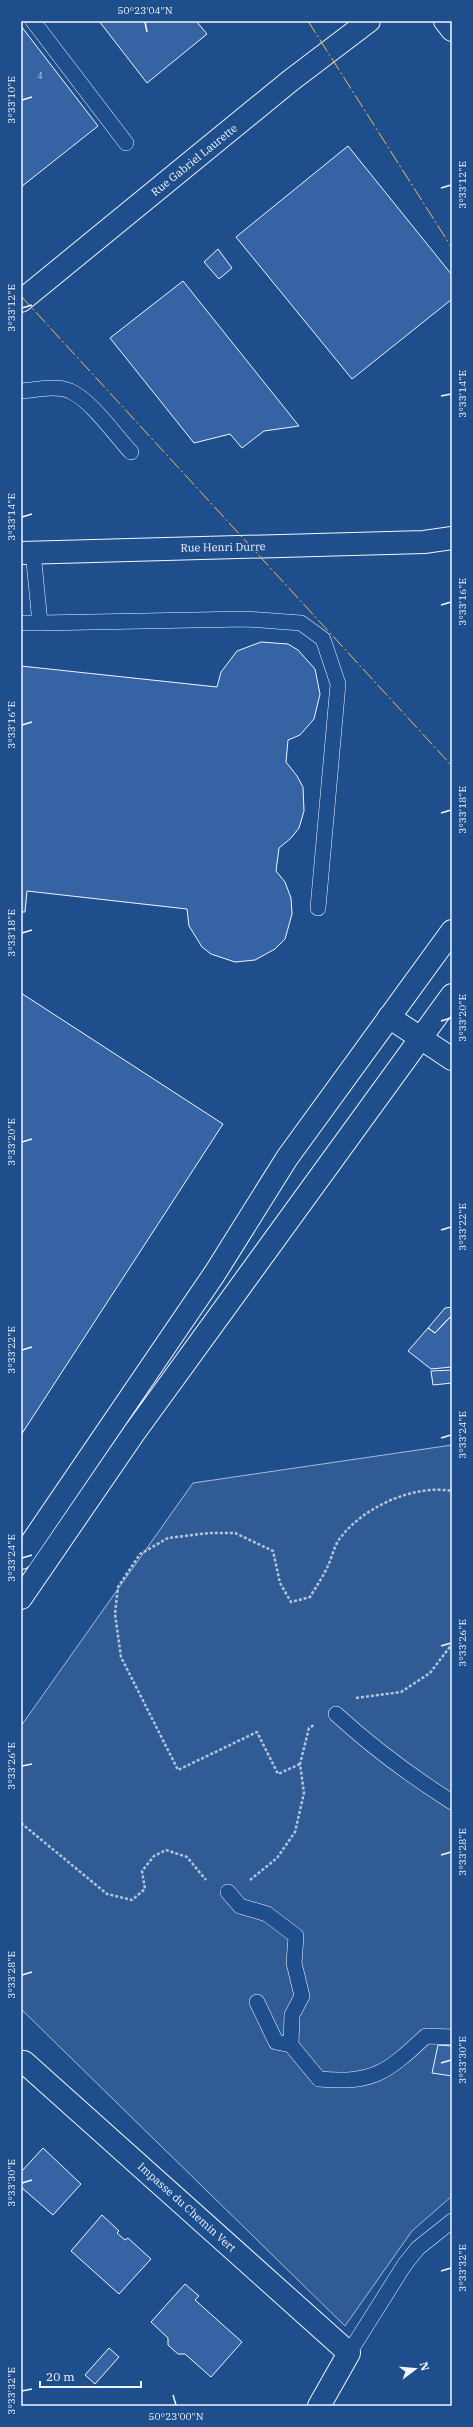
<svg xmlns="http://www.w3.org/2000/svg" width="473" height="2427" font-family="'IBM Plex Serif',serif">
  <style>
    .built { fill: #305b95; stroke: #a8bbd7 }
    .building { fill: #3563a3; stroke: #f2f6ff }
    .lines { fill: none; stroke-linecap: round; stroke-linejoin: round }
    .lane-casing { stroke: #f2f6ff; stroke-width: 16 }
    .street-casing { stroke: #f2f6ff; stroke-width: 24 }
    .secondary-casing { stroke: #f2f6ff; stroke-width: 24 }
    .primary-casing { stroke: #f2f6ff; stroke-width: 24 }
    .path { stroke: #b3c4dc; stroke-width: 2.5; stroke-dasharray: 3 2; stroke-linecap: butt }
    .lane { stroke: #1f4e8c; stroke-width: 15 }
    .street { stroke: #1f4e8c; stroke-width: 22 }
    .secondary { stroke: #1f4e8c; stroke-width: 22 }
    .primary { stroke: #1f4e8c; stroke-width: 22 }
    .power { stroke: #ffb74d; stroke-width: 1; stroke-dasharray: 14 3 2 3; stroke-linecap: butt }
    .ticks { fill: none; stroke: #f2f6ff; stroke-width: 1.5 }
    .labels { text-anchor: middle; stroke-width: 3; stroke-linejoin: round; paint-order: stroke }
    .number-label { font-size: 9px; fill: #c3d1e8 }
    .street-label { font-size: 11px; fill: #f2f6ff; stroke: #1f4e8c }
    .neatline { fill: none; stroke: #f2f6ff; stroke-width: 1.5 }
    .ticks-label { font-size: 10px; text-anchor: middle; fill: #f2f6ff }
  </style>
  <rect width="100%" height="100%" fill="#1f4e8c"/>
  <path class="built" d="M452,1445V2196L412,2231L345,2326L21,2009V1726L193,1483Z"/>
  <path class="building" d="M99,21H196L207,34L147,83Z
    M21,26L98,126L21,187Z
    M348,146L452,275V299L352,379L236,237Z
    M218,249L232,268L219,279L204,262Z
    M183,281L299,426L264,431L242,448L230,434L194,443L110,338Z
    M261,642L288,644L298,650L315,669L320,694L314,719L300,735L288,740L286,762L297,776L303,787L304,811L299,828L291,838L279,848L276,871L285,882L291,898L292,914L285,939L275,949L255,960L235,962L211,954L202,947L189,926L187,909L27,891L25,912H21V666L217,687L221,672L237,651Z
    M21,993L223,1124L21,1435Z
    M452,1307V1315L435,1333L428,1328L445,1308Z
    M452,1315V1367L431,1369L408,1351L428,1328L435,1333Z
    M452,1370V1383L433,1385L431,1371Z
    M438,2045L452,2046V2076L432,2073Z
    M43,2148L81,2184L53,2215L21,2187V2172Z
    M102,2215L119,2231L117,2233L125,2240L128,2238L151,2259L119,2294L71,2251Z
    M185,2284L199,2296L195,2300L242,2342L211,2377L185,2354H178L168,2345V2338L151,2322Z
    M109,2348L119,2357L95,2384L85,2375Z"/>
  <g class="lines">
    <g class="lane-casing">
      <path id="lane" d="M33,21L126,143
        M21,391C36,390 55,385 70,391C91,400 115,435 131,452
        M33,552L40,623L246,619L301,623L323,639L338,684L318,908
        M21,623H40
        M336,1714C372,1747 411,1776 452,1802
        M228,1892L240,1906L267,1914L296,1936L294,1963L302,1996L292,2015L291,2045
        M257,2002L276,2042L291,2045L319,2079C374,2084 387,2072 426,2036L452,2037
        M349,2353L405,2264L418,2248L452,2221"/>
    </g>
    <g class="street-casing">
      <path id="street" d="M445,21L452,30
        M21,301L290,81L369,21
        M389,1017L452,1059
        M24,2062L349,2353L319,2406"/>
    </g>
    <g class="secondary-casing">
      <path id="secondary" d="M21,553L424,542L452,538"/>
    </g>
    <g class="primary-casing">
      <path id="primary" d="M21,1558L215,1273L287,1158L452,931
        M21,1598L134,1433L452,995"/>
    </g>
    <path class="path" d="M356,1698L401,1692L430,1673L452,1644
      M300,1764L278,1774L257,1732L178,1770L121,1657L115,1614L118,1587L140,1554L168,1538L209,1533H235L273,1551L280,1583L291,1602L310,1597C316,1587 322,1578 327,1568C332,1558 334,1545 341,1537C364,1507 414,1484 452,1491
      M21,1823L107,1894L132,1900L145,1889L142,1871L154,1856L166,1850L187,1857L206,1880
      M250,1880L277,1858L295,1832L304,1793L300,1764L309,1728L314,1725"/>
    <use href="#lane" class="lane"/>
    <use href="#street" class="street"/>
    <use href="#secondary" class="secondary"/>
    <use href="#primary" class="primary"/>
    <path class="power" d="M308,21L452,248
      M21,296L452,766"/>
  </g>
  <path class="ticks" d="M145,22L147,32M22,100L32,97M441,188L451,185M22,308L32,305M441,396L451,394M22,517L32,514M441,605L451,602M22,725L32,722M441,813L451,810M22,933L32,930M441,1021L451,1018M22,1142L32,1139M441,1230L451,1227M22,1350L32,1347M441,1438L451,1435M22,1558L32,1555M441,1646L451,1643M22,1766L32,1764M441,1855L451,1852M22,1975L32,1972M441,2063L451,2060M22,2183L32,2180M441,2271L451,2268M22,2391L32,2389M173,2395L176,2405"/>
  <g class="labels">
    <g class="number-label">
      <text x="40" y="79">4</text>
    </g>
    <g class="street-label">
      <text transform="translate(194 160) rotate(-39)" y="4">Rue Gabriel Laurette</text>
      <text transform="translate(223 547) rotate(-1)" y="4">Rue Henri Durre</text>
      <text transform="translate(187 2207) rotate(42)" y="4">Impasse du Chemin Vert</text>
    </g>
  </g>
  <rect width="473" height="2427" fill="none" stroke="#1f4e8c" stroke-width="44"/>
  <g transform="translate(415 2369) rotate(74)" stroke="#1f4e8c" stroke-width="3" paint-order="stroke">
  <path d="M0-3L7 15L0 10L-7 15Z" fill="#f2f6ff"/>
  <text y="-6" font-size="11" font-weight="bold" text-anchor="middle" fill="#f2f6ff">N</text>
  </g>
  <path d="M40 2381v6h101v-6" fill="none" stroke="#f2f6ff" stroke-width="2"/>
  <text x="46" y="2381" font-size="12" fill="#f2f6ff" stroke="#1f4e8c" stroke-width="3" paint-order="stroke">20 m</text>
  <rect x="22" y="22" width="429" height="2383" class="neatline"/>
  <g class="ticks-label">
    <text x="145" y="14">50°23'04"N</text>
    <text transform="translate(11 100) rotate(-90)" y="4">3°33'10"E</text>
    <text transform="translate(462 185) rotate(-90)" y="4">3°33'12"E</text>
    <text transform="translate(11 308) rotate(-90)" y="4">3°33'12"E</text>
    <text transform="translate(462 394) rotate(-90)" y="4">3°33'14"E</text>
    <text transform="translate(11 517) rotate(-90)" y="4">3°33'14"E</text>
    <text transform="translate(462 602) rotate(-90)" y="4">3°33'16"E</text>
    <text transform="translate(11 725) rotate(-90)" y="4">3°33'16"E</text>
    <text transform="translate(462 810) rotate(-90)" y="4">3°33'18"E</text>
    <text transform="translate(11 933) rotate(-90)" y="4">3°33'18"E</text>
    <text transform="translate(462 1018) rotate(-90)" y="4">3°33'20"E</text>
    <text transform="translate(11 1142) rotate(-90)" y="4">3°33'20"E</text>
    <text transform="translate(462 1227) rotate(-90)" y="4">3°33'22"E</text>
    <text transform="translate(11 1350) rotate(-90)" y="4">3°33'22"E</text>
    <text transform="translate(462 1435) rotate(-90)" y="4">3°33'24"E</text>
    <text transform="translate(11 1558) rotate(-90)" y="4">3°33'24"E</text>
    <text transform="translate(462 1643) rotate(-90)" y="4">3°33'26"E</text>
    <text transform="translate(11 1766) rotate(-90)" y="4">3°33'26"E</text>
    <text transform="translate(462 1852) rotate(-90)" y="4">3°33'28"E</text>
    <text transform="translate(11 1975) rotate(-90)" y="4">3°33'28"E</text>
    <text transform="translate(462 2060) rotate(-90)" y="4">3°33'30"E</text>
    <text transform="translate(11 2183) rotate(-90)" y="4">3°33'30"E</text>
    <text transform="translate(462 2268) rotate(-90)" y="4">3°33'32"E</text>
    <text transform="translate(11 2391) rotate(-90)" y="4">3°33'32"E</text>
    <text x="176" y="2420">50°23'00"N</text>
  </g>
</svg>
